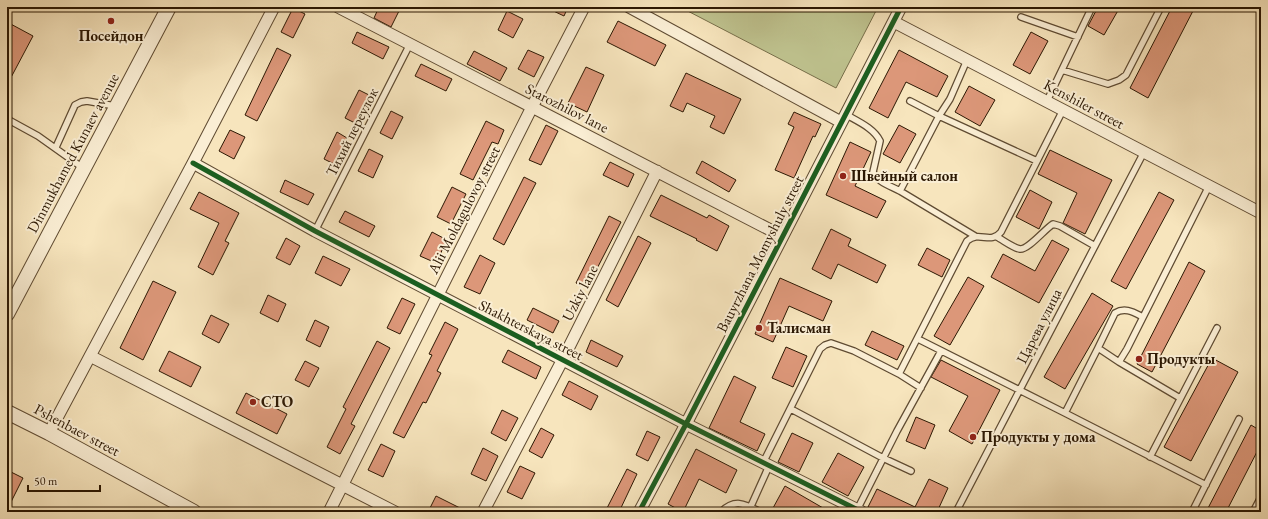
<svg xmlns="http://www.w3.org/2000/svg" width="1268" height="519" font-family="'EB Garamond',serif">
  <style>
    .green { fill: #bfc38f; stroke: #766e49 }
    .building { fill: #dc9779; stroke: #2c1803 }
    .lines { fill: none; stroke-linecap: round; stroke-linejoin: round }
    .service-casing { stroke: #5f4b32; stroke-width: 8 }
    .minor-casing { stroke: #5f4b32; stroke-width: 13 }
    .tertiary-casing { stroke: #5f4b32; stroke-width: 16 }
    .service { stroke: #faeed4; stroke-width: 5.5 }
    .minor { stroke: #faeed4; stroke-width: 11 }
    .tertiary { stroke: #faeed4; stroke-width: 14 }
    .cycleway-casing { stroke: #faeed4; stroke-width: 8 }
    .cycleway { stroke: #1b5e20; stroke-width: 5 }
    .poi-dot { fill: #8f2418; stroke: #faeed4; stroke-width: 1.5 }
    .labels { text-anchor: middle; stroke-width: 4; stroke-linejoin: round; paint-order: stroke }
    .poi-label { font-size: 15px; font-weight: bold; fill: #2c1803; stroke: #faeed4; text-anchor: start }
    .street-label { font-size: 15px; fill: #2c1803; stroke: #faeed4 }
  </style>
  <rect width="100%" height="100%" fill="#f7e5bd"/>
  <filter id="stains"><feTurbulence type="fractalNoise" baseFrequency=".005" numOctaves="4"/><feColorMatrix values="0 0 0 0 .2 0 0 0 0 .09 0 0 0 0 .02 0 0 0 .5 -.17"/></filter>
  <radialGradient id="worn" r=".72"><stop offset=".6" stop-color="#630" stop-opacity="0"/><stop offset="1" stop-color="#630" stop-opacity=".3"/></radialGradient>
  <path class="green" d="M680,7H878L836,88Z"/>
  <path class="building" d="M379,7H401L391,27L374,18Z
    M545,7H568L564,16Z
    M1098,7H1120L1104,35L1088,26Z
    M1172,7H1195L1148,98L1130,88Z
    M293,8L305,14L293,38L281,32Z
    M507,11L523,19L513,38L498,30Z
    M618,21L666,45L655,66L607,42Z
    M7,22L33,36L7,85Z
    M357,32L389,47L383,59L352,43Z
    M1031,32L1048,41L1030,74L1013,65Z
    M277,48L291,55L257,121L245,115Z
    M528,50L544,57L534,77L518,69Z
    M899,50L948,76L937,97L906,82L888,118L869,108Z
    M474,51L507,68L500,81L467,64Z
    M421,64L452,79L446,91L415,76Z
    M586,67L604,75L587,112L568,103Z
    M686,73L741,99L724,134L710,127L715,116L687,103L683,112L670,106Z
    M969,86L995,100L980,126L955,112Z
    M359,90L371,96L357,124L345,118Z
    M391,111L403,117L392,139L380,133Z
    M794,112L821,124L815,137L813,136L794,178L775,170L794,127L788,124Z
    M486,121L504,130L498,144L492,142L473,180L460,174Z
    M546,125L558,131L541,165L529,160Z
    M899,125L916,134L900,163L883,154Z
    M230,130L245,137L234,159L219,151Z
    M337,132L347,138L334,164L324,159Z
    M850,142L871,152L855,186L886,201L877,218L826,195Z
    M369,149L383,156L373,178L358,171Z
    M1050,150L1112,180L1085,234L1063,223L1077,193L1038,174Z
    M702,161L736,180L729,192L696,173Z
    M610,162L634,174L628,187L603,175Z
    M524,177L536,183L504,245L493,239Z
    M285,180L314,194L308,205L280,192Z
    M452,187L466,194L451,224L437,217Z
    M1030,190L1052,202L1039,229L1016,217Z
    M199,192L239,213L225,241L229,243L213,275L198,267L219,223L190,209Z
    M1159,192L1174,200L1126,289L1111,281Z
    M661,195L707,218L709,215L729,226L717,251L696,240L697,239L650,216Z
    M345,211L375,226L369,237L339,222Z
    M609,216L621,222L587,288L576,283Z
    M831,229L851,239L848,246L886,265L877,283L838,264L831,279L812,269Z
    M432,232L447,240L436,263L420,256Z
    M638,236L651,243L618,307L606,300Z
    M286,238L300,246L290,265L276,258Z
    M1052,240L1069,249L1039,303L991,277L1003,254L1035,271Z
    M927,248L950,260L942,277L918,265Z
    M480,255L495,263L480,294L464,287Z
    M323,256L350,269L341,286L315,273Z
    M1189,262L1205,271L1152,372L1137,364Z
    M968,277L984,286L950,345L934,336Z
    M780,278L832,301L823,321L789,306L773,342L755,334Z
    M153,281L176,292L143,360L120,348Z
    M1092,293L1113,306L1065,389L1044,377Z
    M268,295L286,304L278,322L260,313Z
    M402,298L415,304L400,334L387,328Z
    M533,308L559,321L553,333L527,320Z
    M211,315L229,324L219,343L202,334Z
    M315,320L329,327L320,347L306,340Z
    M445,322L458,329L437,371L441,373L426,403L423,402L404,438L393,433L432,355L429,354Z
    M872,331L904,346L897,360L865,345Z
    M591,340L623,356L617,367L586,352Z
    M377,341L390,348L351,424L355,426L340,454L327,447L346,409L343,407Z
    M786,347L807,356L793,387L772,378Z
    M508,350L541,367L536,379L502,362Z
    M169,351L201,367L191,387L159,371Z
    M1212,358L1238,372L1191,461L1164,447Z
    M941,360L1000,390L972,444L949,431L968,396L931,377Z
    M305,361L319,368L309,387L295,380Z
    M734,376L756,387L740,422L765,434L757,451L709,428Z
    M569,381L598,396L591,410L562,395Z
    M246,393L287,414L277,434L236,413Z
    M502,410L518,418L506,441L491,433Z
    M916,417L935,425L925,449L906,441Z
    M1251,425L1261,431V444L1226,512H1206Z
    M541,428L554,435L542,458L529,451Z
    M647,431L660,437L648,461L636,455Z
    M792,433L813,443L799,472L778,462Z
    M381,444L395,451L383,477L368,470Z
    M483,448L498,456L486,481L471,474Z
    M696,449L737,470L726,493L699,479L683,512L668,504Z
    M838,453L864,467L848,496L822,482Z
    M520,466L535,473L522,499L507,492Z
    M627,469L637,474L619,512H605Z
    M7,470L23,478L7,510Z
    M929,479L948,488L937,512H879L868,507L877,489L915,507Z
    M785,486L830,512H781L773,508Z
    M436,496L468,512H428Z"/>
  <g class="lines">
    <g class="service-casing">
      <path id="service" d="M1034,7H1041
        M1021,17L1078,37
        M1062,70L1108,84L1119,80L1126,75L1161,7
        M910,101L939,116L950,99L967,60
        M1047,101L1092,7
        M845,114C857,121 874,128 880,141L873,172C877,182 891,186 900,191
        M7,119L38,136L83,168
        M56,147L75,105L81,102L87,101L115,106
        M315,231L410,44
        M975,236L900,191L939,116L1037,161
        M997,237C1003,240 1013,248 1020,249C1028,250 1045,229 1053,224L1060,226L1095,246
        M918,339L1065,413L1098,348L1119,362
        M1098,348L1115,313C1125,307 1133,312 1143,317
        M899,374L921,388
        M1180,398L1119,362L1127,349L1209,186
        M791,409L883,458L911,471
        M1065,413L1206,485
        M1150,457L1217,328
        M763,463L820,349L825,345L831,343L854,351L899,374L967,241C980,230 990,245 1001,232L1063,110
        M751,506L769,466
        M857,510L897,431L941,351
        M721,512C735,498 745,504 761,512
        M956,512L1144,152
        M1192,512L1239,419
        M1253,512L1261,497"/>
    </g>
    <g class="minor-casing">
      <path id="minor" d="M338,7L782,236
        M629,7L841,122
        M894,22L1261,213
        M193,163L315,231L686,424L862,512
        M90,356L395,512
        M49,433L193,163L274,7
        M329,512L532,107L584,7
        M483,512L563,359L657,171
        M639,512L686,424L901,7"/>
    </g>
    <g class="tertiary-casing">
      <path id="tertiary" d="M7,314L169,7
        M7,412L49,433L194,512"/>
    </g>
    <use href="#service" class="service"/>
    <use href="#minor" class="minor"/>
    <use href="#tertiary" class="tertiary"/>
    <g class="cycleway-casing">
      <path id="cycleway" d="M193,163L315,231L686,424L862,512
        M639,512L686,424L901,7"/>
    </g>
    <use href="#cycleway" class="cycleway"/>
  </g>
  <g class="poi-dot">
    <circle cx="111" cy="21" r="4"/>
    <circle cx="843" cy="176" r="4"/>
    <circle cx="759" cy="328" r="4"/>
    <circle cx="1139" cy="359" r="4"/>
    <circle cx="253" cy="402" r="4"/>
    <circle cx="973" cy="437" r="4"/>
  </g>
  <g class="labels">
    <g class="poi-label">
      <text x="111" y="41" text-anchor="middle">Посейдон</text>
      <text x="851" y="181">Швейный салон</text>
      <text x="767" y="333">Талисман</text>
      <text x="1147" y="364">Продукты</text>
      <text x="261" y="407">СТО</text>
      <text x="981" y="442">Продукты у дома</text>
    </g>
    <g class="street-label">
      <text transform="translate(1084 104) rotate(28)" y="5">Kenshiler street</text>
      <text transform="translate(567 108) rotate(27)" y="5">Starozhilov lane</text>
      <text transform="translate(352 132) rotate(-63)" y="5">Тихий переулок</text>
      <text transform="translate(73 153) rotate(-62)" y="5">Dinmukhamed Kunaev avenue</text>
      <text transform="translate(464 210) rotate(-63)" y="5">Alii Moldagulovoy street</text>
      <text transform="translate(760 254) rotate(-63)" y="5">Bauyrzhana Momyshuly street</text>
      <text transform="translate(580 293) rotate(-63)" y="5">Uzkiy lane</text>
      <text transform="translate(1039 326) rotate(-63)" y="5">Царева улица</text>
      <text transform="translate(531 330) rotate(27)" y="5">Shakhterskaya street</text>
      <text transform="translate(77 430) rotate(28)" y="5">Pshenbaev street</text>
    </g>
  </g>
  <rect width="1268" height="519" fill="none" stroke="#f7e5bd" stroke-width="24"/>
  <rect x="8" y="8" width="1252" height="503" fill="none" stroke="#2c1803" stroke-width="2"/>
  <rect x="12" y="12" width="1244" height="495" fill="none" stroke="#2c1803"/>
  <path d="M28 485v6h72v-6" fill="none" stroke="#2c1803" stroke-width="2"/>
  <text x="34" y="485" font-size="12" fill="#2c1803" stroke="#faeed4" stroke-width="3" paint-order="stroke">50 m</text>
  <rect width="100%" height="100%" filter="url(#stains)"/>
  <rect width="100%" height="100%" fill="url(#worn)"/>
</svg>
